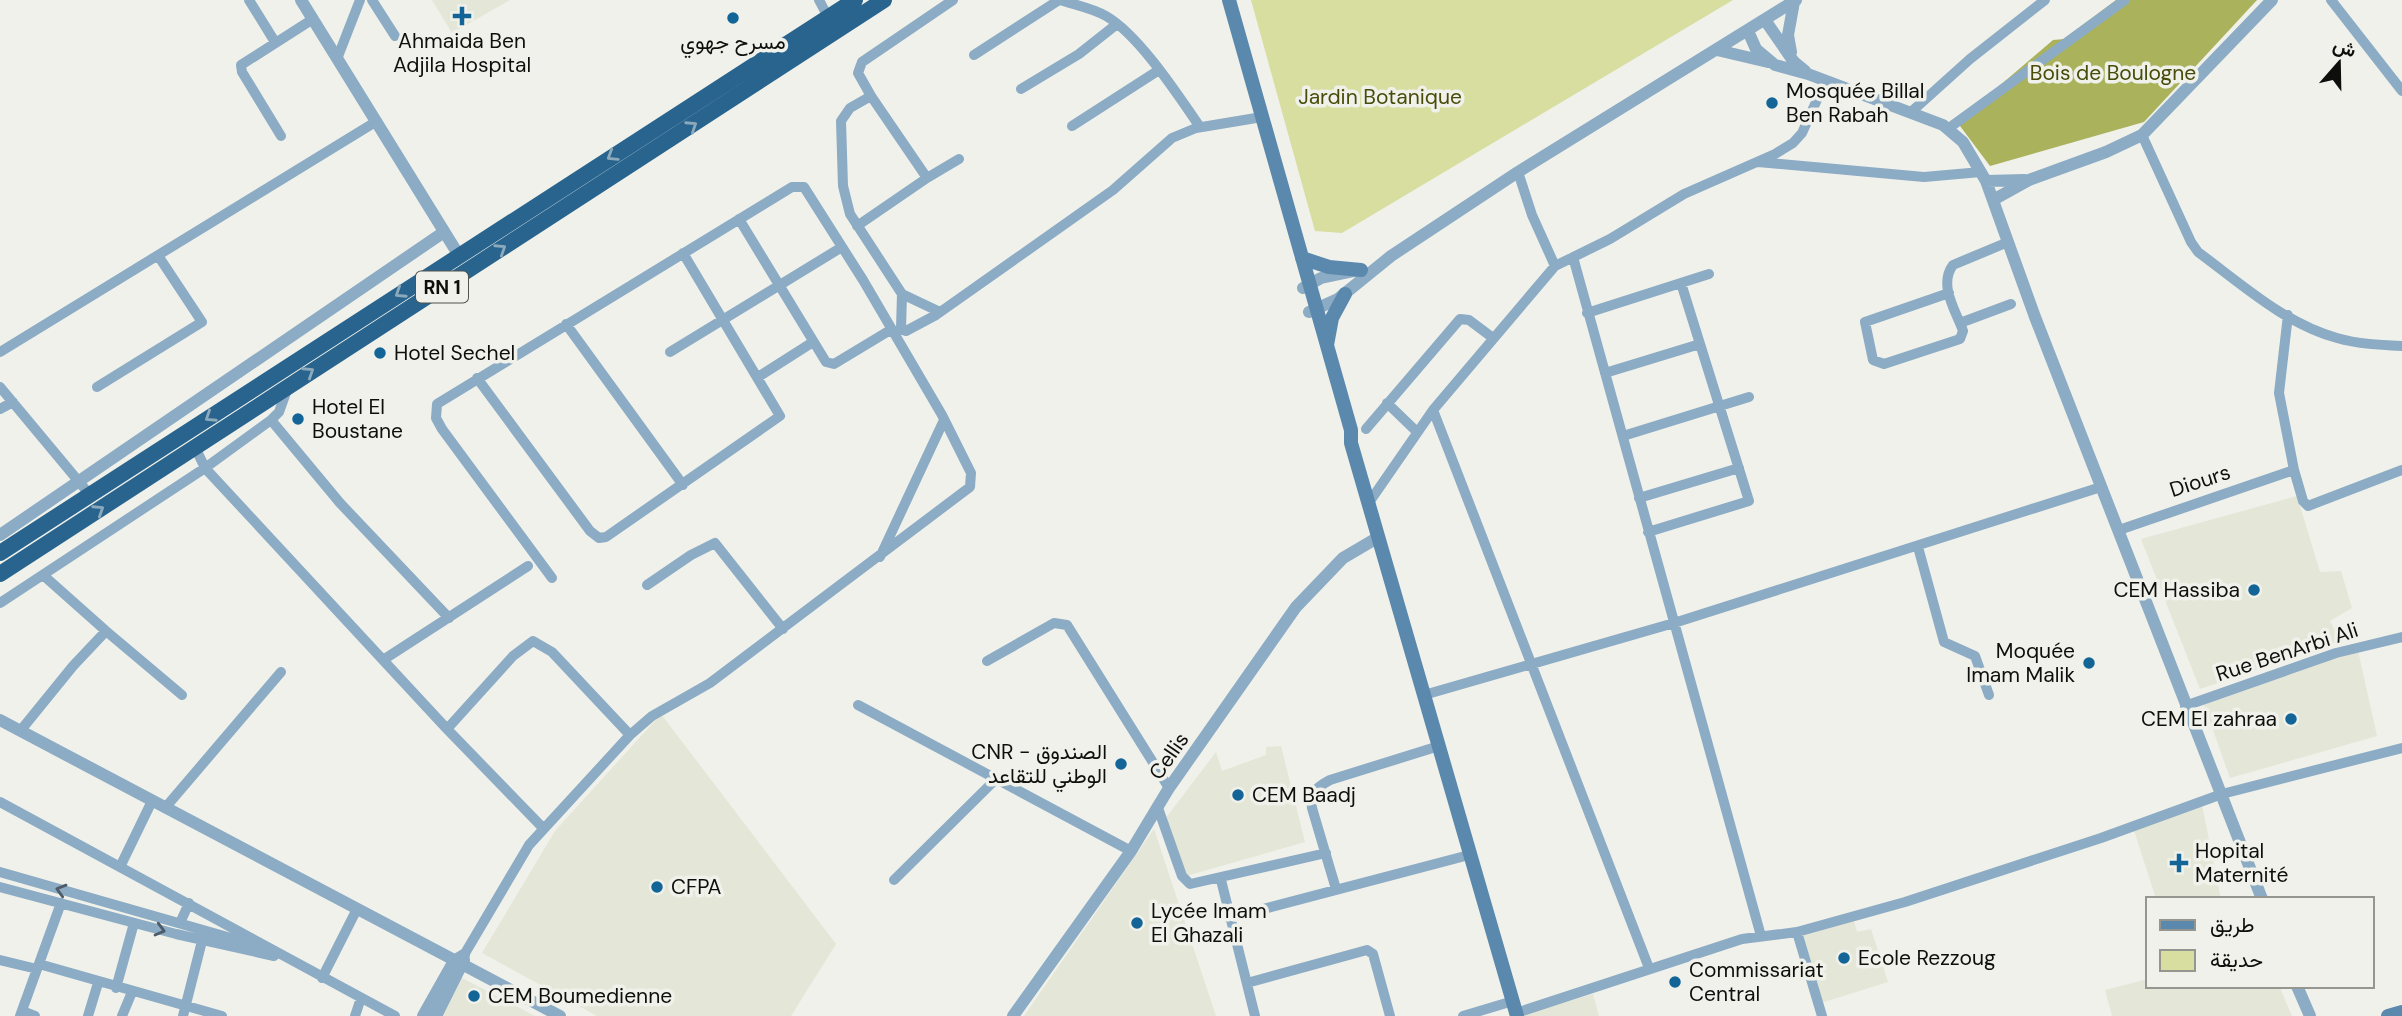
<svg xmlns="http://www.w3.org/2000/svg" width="2402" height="1016" font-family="'DM Sans',Vazirmatn,sans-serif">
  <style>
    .built { fill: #e4e6d7 }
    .green { fill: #d7dea0 }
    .forest { fill: #abb25c }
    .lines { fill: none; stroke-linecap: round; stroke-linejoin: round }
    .minor { stroke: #8cabc4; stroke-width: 10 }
    .tertiary { stroke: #8cabc4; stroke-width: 12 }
    .secondary { stroke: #5a89ad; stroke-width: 14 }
    .trunk { stroke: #28648e; stroke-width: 16 }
    .oneway { stroke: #8caabc }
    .oneway2 { stroke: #4d5c68 }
    .poi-dot { fill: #146597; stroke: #f0f1ea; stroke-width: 2.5 }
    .labels { text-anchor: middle; stroke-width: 7; stroke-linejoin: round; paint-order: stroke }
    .shield { fill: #f0f1ea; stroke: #52524f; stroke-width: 2 }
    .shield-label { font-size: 19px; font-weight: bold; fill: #0e0e0c }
    .poi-label { font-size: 21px; fill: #0e0e0c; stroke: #f0f1ea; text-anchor: start }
    .park-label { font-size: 21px; fill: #484c08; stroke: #f0f1ea }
    .street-label { font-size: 21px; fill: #0e0e0c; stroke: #f0f1ea }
  </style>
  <rect width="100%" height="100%" fill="#f0f1ea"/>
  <path class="built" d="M432,0H510L452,33Z
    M2297,496L2320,572L2341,571L2352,608L2330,621L2340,641L2200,689L2141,539Z
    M2357,646L2377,736L2230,778L2203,702Z
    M661,714L836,944L791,1016H597L482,953L555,831Z
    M1281,746L1305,842L1186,876L1165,819L1216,752L1222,771L1266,755V747Z
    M2202,805L2221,899H2156L2133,827Z
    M1154,829L1216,1016H1024Z
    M1854,921L1857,932L1871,929L1888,982L1821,1003L1802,934Z
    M460,977L535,1016H440Z
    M2148,979V986H2279L2292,1016H2112L2105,990Z
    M1593,994L1599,1016H1525V1014Z"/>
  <path class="green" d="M1251,0H1733L1342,233L1315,231Z"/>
  <path class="forest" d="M2116,0H2257L2144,122L1990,166L1957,122L2053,40L2064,39Z"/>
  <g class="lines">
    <path class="minor" d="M249,0L275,42
      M372,0L395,36
      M819,0L828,17
      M1060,0C1075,5 1092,8 1106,16C1139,35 1178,95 1200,127
      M2331,0L2402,91
      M974,55L1059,0
      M337,59L360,0
      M1021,89L1079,54L1117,24
      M1910,113L1970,59L2045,0
      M1072,126L1159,70
      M1949,128L2125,0
      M2142,135L2191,242L2198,252C2240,283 2285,324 2337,338C2358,344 2380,345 2402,346
      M281,136L242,72L241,65L313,19
      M1758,162L1924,177L1981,172
      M1518,172L1532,215L1555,266
      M927,178L959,159
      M739,219L826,362L834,364L892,329
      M857,226L927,178L871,96
      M1573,257L1761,936
      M1949,293L1865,322L1873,360L1884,364L1960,339L1963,331C1956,311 1938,285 1953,265L2008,242
      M902,294L850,214L843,186L841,121L850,108L871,96L858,73L862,62L953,0
      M940,312L902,294L901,329L906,331L936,315L1113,190L1172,138L1196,128L1256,118
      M1587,313L1709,274
      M1960,323L2011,304
      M566,324L683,485
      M0,352L377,121
      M670,352L842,247
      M1605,373L1700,344
      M758,377L813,342
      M477,378L590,531L599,538L606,537L780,416L683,253
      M0,387L90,495
      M97,387L202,322L159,257
      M1387,403L1416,431
      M0,409L13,402
      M1433,410L1649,968
      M271,420L340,503L449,618
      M1366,429L1460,319L1469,320L1493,338
      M1623,436L1749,397
      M195,447L205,468L447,729L543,828
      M2294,470L2303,501L2308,506L2402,470
      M1639,498L1739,468
      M1368,504L1433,410L1555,266L1610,239L1684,194L1775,154L1793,143L1802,133L1825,82
      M2119,530L2294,470L2279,393L2288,315
      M1648,532L1749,501L1681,283
      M1918,547L1944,642L1975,656L1989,695
      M880,557L944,420
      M43,575L106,631
      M647,585L691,555L715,543L783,629
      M0,603L205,468L271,420L279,412L288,387
      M383,660L528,566
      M987,661L1054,623L1067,625L1169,788
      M1424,695L1674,623L2101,487
      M858,705L1131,851
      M2185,706L2336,653L2402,637
      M447,729L513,656L533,641L552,652L630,735
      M21,730L73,666L106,631L182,695
      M0,802L395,1016
      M165,808L281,672
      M1158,808L1182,876L1190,884L1326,853
      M120,867L152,801
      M0,872L255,945
      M894,880L996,779
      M1221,880L1255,1016
      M0,887L176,934L274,956
      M1336,889L1312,808C1310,792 1317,787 1330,780L1439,746
      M1229,918L1469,855
      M180,923L189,903
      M1797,932L1822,1016
      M464,955L529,845L630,735L652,716L710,683L970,487L971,473L942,415L863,280L804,187H792L437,404L436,418L442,429L552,578
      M0,960L37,969
      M39,964L222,1016
      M322,978L357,909
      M1247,983L1367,950L1373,954L1390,1016
      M116,988L134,923
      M22,1011L35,1016
      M1516,1013L1742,939L1797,932L1905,902L2101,838L2222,794L2402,748
      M20,1016L61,903
      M88,1016L98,983
      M122,1016L132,992
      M183,1016L202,941
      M355,1016L361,998
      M1463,1016L1513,1001"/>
    <path class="tertiary" d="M301,0L458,254
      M1765,20L1794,62L1805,71
      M1748,31L1756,49L1775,65L1808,74L1943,125L1963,142L1986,181L2035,317L2262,899
      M1717,50L1768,62
      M1791,52L1788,35L1794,2
      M1986,181L2025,180
      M1993,200L2029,180L2106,152L2142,135L2272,0
      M1303,288L1321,278L1359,270
      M1309,312L1338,299L1391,256L1518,172L1796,0
      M0,535L444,232
      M0,720L560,1016
      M2297,986L2310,1016
      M423,1016L454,961L464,955
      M436,1016L464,960
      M1013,1016L1131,851L1169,788L1296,607L1343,558L1377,538"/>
    <path class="secondary" d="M1229,0L1351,430V443L1517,1016
      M1302,258L1329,267L1361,270
      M1327,345L1332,318L1345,294
      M2388,1016L2402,1012"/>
    <path class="trunk" d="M0,553L855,0
      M0,574L884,0"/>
  </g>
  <defs><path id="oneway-chevron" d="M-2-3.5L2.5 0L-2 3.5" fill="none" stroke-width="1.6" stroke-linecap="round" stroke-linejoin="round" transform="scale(1.75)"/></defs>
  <g class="oneway">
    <use href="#oneway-chevron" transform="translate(692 126) rotate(-33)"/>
    <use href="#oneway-chevron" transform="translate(612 156) rotate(148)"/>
    <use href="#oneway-chevron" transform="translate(501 249) rotate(-33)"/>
    <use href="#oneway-chevron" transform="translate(400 293) rotate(147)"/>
    <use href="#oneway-chevron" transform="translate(309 372) rotate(-33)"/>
    <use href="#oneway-chevron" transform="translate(210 417) rotate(147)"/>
    <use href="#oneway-chevron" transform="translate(99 510) rotate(-33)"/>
  </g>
  <g class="oneway2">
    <use href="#oneway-chevron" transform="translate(61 890) rotate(-164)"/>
    <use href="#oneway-chevron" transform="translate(160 930) rotate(15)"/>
  </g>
  <g class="poi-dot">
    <path d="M458.5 5.5h7v7h7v7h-7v7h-7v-7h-7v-7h7z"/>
    <circle cx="733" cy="18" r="7"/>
    <circle cx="1772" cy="103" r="7"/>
    <circle cx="380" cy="353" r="7"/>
    <circle cx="298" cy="419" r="7"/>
    <circle cx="2254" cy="590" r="7"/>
    <circle cx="2089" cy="663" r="7"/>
    <circle cx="2291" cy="719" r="7"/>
    <circle cx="1121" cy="764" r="7"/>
    <circle cx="1238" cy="795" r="7"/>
    <path d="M2175.5 852.5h7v7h7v7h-7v7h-7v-7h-7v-7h7z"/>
    <circle cx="657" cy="887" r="7"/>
    <circle cx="1137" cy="923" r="7"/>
    <circle cx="1844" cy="958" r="7"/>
    <circle cx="1675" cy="982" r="7"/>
    <circle cx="474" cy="996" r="7"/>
  </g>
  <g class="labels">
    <rect class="shield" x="416" y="271.5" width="52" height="31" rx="5"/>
    <g class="shield-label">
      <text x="442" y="294">RN 1</text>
    </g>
    <g class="poi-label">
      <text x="462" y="48" text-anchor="middle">Ahmaida Ben<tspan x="462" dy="24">Adjila Hospital</tspan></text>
      <text x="733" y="49" text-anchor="middle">مسرح جهوي</text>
      <text x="1786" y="98">Mosquée Billal<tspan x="1786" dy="24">Ben Rabah</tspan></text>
      <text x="394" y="360">Hotel Sechel</text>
      <text x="312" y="414">Hotel El<tspan x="312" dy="24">Boustane</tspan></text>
      <text x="2240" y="597" text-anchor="end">CEM Hassiba</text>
      <text x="2075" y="658" text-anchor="end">Moquée<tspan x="2075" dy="24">Imam Malik</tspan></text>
      <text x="2277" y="726" text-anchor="end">CEM El zahraa</text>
      <text x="1107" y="759" text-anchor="end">CNR - الصندوق<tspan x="1107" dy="24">الوطني للتقاعد</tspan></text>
      <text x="1252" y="802">CEM Baadj</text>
      <text x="2195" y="858">Hopital<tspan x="2195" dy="24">Maternité</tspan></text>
      <text x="671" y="894">CFPA</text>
      <text x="1151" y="918">Lycée Imam<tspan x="1151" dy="24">El Ghazali</tspan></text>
      <text x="1858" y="965">Ecole Rezzoug</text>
      <text x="1689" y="977">Commissariat<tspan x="1689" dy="24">Central</tspan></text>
      <text x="488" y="1003">CEM Boumedienne</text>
    </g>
    <g class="park-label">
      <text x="2113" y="80">Bois de Boulogne</text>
      <text x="1380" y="104">Jardin Botanique</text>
    </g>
    <g class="street-label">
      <text transform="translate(2200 481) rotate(-18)" y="7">Diours</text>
      <text transform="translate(2287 652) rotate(-18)" y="7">Rue BenArbi Ali</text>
      <text transform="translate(1169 756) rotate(-55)" y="7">Cellis</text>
    </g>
  </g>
  <rect x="2146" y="897" width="228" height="91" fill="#f0f1ea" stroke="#969691" stroke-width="2"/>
  <rect x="2160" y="920" width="35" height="10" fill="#5a89ad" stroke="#969691" stroke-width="2"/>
  <text x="2210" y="932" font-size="21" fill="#0e0e0c">طريق</text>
  <rect x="2160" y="950" width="35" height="21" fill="#d7dea0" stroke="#969691" stroke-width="2"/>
  <text x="2210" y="967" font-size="21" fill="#0e0e0c">حديقة</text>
  <g transform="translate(2339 63) rotate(20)" stroke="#f0f1ea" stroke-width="5" paint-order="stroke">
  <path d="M0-5L12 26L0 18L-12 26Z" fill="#0e0e0c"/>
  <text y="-10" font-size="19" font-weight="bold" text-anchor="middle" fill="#0e0e0c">ش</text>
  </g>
</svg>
